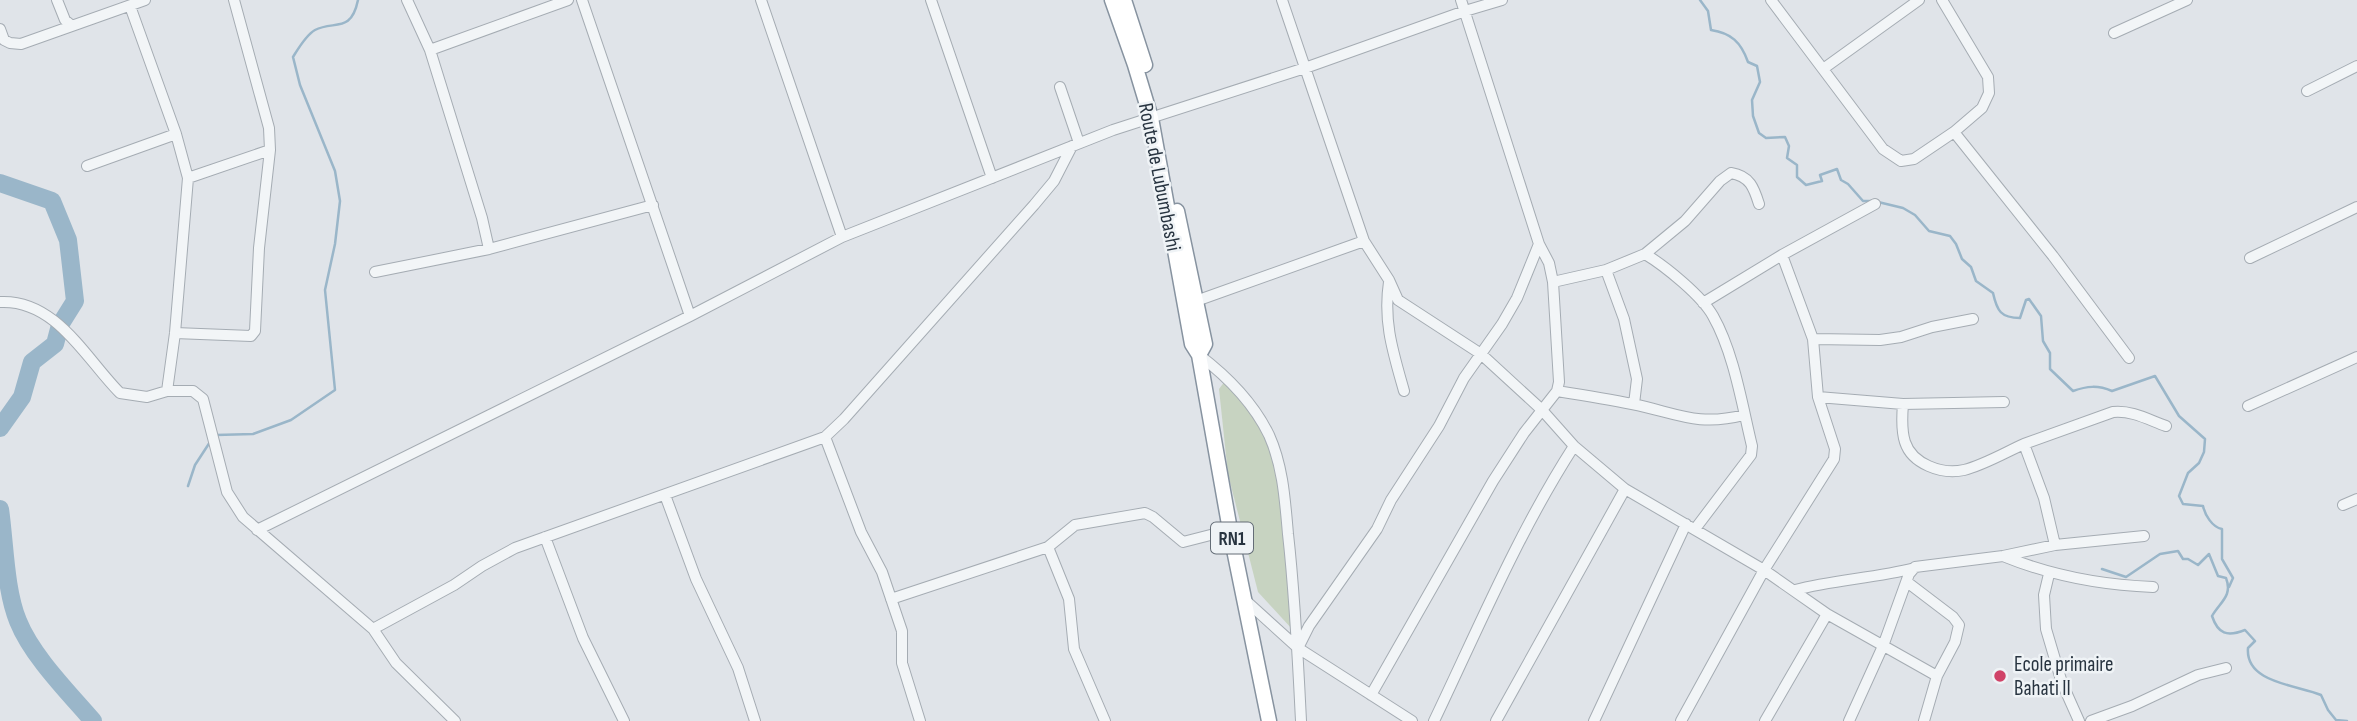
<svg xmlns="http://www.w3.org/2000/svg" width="2357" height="721" font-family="'Sofia Sans Condensed',sans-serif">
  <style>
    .green { fill: #c7d3c1 }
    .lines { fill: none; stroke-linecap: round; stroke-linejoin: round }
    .stream { stroke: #9ab6c9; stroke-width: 2.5 }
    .river { stroke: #9ab6c9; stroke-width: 18 }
    .minor-casing { stroke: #a5acb3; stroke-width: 12 }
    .highway-casing { stroke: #8793a0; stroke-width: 17 }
    .minor { stroke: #f2f5f7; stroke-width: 10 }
    .highway { stroke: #fff; stroke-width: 14 }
    .poi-dot { fill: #d04368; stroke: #eff3f6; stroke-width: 2.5 }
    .labels { text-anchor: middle; stroke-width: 5; stroke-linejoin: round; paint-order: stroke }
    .shield { fill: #eff3f6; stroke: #646d77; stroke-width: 2 }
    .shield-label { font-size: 19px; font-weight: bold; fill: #283440 }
    .street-label { font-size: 21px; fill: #283440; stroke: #eff3f6 }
    .poi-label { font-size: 21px; fill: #283440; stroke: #eff3f6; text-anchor: start }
  </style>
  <rect width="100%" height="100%" fill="#e0e4e9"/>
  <path class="green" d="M1225,381L1257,417L1280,473L1292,629L1258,592L1228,474L1219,389Z"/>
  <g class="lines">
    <path class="stream" d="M1700,0L1708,11L1711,30C1731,33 1741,42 1748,62L1757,66L1760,82L1752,100L1753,116L1759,133L1766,138L1785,137L1789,146L1787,158L1797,165V177L1806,185L1822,181L1820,175L1837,169L1841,180L1848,184L1863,201H1874L1903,208L1915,215L1929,231L1950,236L1956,244L1962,259L1971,267L1976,281L1993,293C1997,311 2001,318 2020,318L2026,300L2029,299L2041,316L2043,341L2050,353V369L2073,391C2087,386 2098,385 2112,391L2155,376L2179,416L2205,439L2204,452L2199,463L2188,473L2179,496L2183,504L2203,506C2205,515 2212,527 2222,529V559L2233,578L2229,587
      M216,435L253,434L291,420L335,390L325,290L335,244L340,201L335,171L300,85L293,57C298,49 306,35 315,30C334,20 351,34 358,0
      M188,486L195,465L210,442
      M2102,569L2126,577L2160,554L2178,551L2183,559H2188L2198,565L2209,554L2218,576L2226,578C2233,596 2220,602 2212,616C2218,634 2227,637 2245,630L2255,641L2248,648C2245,683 2297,685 2321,695L2328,710L2336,720L2347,721"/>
    <path class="river" d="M0,183L52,201L68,240L75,301L60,325L55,344L32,362L22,397L0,428
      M0,509C5,544 5,589 18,621C32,656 68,692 93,721"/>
    <g class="minor-casing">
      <path id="minor" d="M57,0L65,20L71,25
        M407,0L430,50L482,218L489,249
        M582,0L690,316
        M761,0L842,237
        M931,0L992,178
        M1282,0L1364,241L1389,280L1398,300L1481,354L1542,410L1574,446L1625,489L1764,570L1827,614L1937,676
        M1771,0L1883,149L1901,161L1914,159L1954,132L1982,108L1989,93L1988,77L1942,0
        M0,29L4,40L10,43L21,44L145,0
        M2114,33L2187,0
        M430,50L568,0
        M1823,69L1919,0
        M1060,87L1079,143
        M2307,91L2357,66
        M1954,132L2053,256L2129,358
        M87,166L176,134
        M188,178L270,150
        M1645,254L1685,221L1720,181L1731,173C1750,176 1754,188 1759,204
        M2250,258L2357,207
        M1606,270L1645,254C1665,266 1702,296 1713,316C1734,353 1742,405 1752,446L1751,455L1695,529
        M375,272L489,249L653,205
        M1389,282C1383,322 1393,352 1404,391
        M1553,282L1606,270L1624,319L1637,379L1634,404
        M1196,301L1364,241
        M0,302C56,299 86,359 120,393L147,397L167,391L175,333L188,178L176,134L130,6
        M1703,303L1782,255L1875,204
        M175,333L251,336L255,331L259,248L270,150L269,128L234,0
        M1813,339L1880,340L1901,337L1932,327L1973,319
        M1199,355C1228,377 1253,402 1269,435C1283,466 1285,500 1288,534C1295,596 1298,659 1301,721
        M167,391H193L203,399L227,492L243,517L373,629L396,663L455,721
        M1557,391C1582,395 1607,399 1632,404C1677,413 1697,427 1744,415
        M1818,397L1903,404L2004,402
        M1903,404C1902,416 1901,430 1905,442C1912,464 1942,475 1964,470C1984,465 2004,453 2024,444
        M2248,406L2357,357
        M825,437L861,532L882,572L902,631V663L920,721
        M665,495L696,579L738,668L755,721
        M2343,505L2357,499
        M257,530L690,316L842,237L1113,130L1305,68L1465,11L1502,0
        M545,537L583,638L624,721
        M2055,545L2044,498L2024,444L2113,412C2132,410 2149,420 2166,426
        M2003,556C2052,576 2101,585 2153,587
        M2049,574L2044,595L2046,629L2062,683L2079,721
        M1907,582L1953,617L1959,625L1955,642L1937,676L1924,721
        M1795,590C1834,580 1875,578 1915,568
        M891,599L1048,547
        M1245,600L1298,648L1412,721
        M373,629L454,585L482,566L515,548L825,437L844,419L1034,205L1054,181L1072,146
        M1298,648L1309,626L1377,529L1391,500L1439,426L1464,378L1502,324L1517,298L1539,244
        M1371,695L1493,481L1524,433L1557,391L1559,382L1553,282L1549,263L1539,244L1461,0
        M1105,721L1074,649L1069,599L1048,547L1075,525L1145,513L1153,517L1183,542L1230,530
        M1434,721C1478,629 1518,533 1574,446
        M1496,721L1625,489
        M1594,721L1686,524
        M1681,721L1764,570L1834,459L1835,449L1818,397L1813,339L1782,255
        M1765,721L1827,614
        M1849,721L1883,646L1909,574L1915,567L2003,556L2055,545L2144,536
        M2091,721L2132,706L2198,675L2226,668"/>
    </g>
    <g class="highway-casing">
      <path id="highway" d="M1112,0L1135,65L1151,118L1192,344L1199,355L1230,530L1269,721
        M1124,0L1145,65
        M1177,211L1205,344L1199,355"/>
    </g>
    <use href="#minor" class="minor"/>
    <use href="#highway" class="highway"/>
  </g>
  <circle class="poi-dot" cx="2000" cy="676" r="7"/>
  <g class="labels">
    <rect class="shield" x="1211" y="522.5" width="42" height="31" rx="5"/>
    <g class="shield-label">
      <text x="1232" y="545">RN1</text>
    </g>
    <g class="street-label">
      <text transform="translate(1160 177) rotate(79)" y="7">Route de Lubumbashi</text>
    </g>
    <g class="poi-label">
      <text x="2014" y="671">Ecole primaire<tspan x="2014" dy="24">Bahati II</tspan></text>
    </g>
  </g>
</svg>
